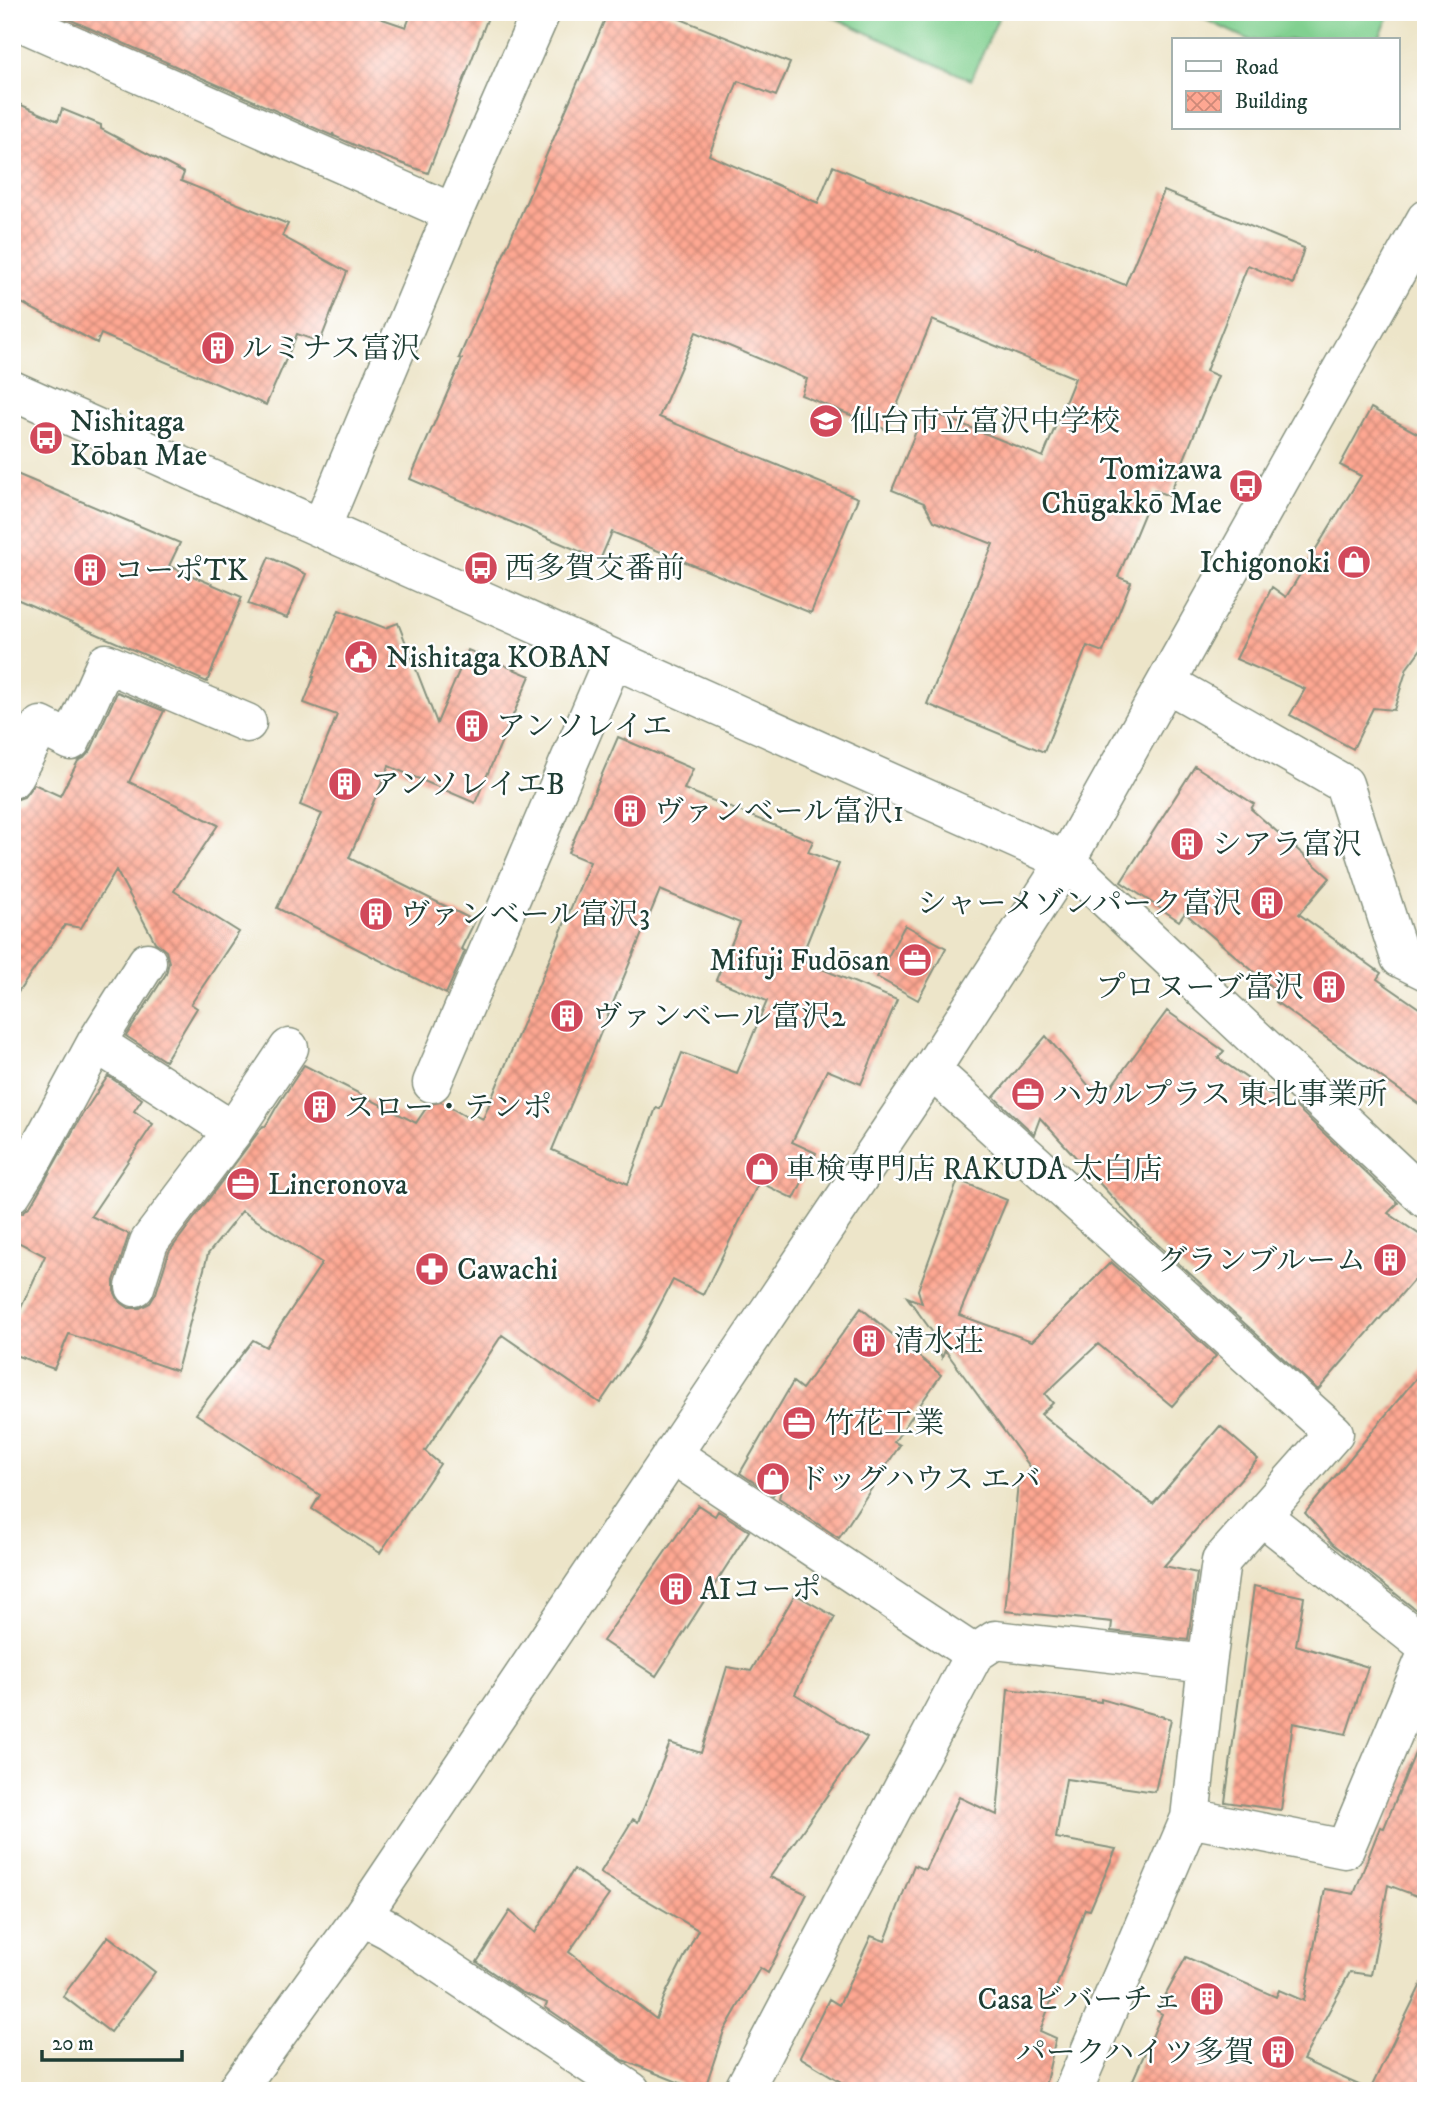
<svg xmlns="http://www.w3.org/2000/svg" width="1438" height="2103" font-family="'IM FELL DW Pica','Noto Serif JP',serif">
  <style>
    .pitch { fill: #81d090; stroke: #508662; stroke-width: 2 }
    .building { fill: url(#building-cross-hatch); fill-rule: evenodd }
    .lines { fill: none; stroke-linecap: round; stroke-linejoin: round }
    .minor-casing { stroke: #86917e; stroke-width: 41 }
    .minor { stroke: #fff; stroke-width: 38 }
    .labels { text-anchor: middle; stroke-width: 5; stroke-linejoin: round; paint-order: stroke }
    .poi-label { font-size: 30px; fill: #1f3d34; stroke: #fff; text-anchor: start }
  </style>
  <defs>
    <pattern id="building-cross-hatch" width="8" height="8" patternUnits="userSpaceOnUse" patternTransform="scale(1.75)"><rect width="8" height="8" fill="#fea792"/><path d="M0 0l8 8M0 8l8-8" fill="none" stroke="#cd8978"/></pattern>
  </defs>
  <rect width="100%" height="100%" fill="#fff"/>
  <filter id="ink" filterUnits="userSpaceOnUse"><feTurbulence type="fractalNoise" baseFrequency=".0143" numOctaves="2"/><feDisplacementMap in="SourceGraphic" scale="14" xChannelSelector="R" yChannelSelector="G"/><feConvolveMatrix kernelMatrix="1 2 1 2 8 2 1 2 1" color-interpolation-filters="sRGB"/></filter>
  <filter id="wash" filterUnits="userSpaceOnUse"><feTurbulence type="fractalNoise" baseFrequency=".00686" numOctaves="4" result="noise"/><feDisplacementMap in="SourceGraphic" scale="28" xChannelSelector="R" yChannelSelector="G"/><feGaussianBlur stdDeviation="1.57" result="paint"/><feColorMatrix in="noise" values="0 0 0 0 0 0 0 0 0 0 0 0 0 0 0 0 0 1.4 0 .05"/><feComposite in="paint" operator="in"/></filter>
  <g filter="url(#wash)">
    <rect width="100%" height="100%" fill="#ede5c9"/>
    <path class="pitch" d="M822,12H1001L971,80Z
      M1189,12H1391L1378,40H1249Z"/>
    <g id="blocks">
      <path class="building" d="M53,12H362L406,27L412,12H490L428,173L368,151L334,136L333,133V136Z
        M608,12H663L790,63L776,96L738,81L709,155L818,203L833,166L1125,285L1164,191L1304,248L1293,284L1248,265L1206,371L1218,376L1169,496L1154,490L1118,577L1131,582L1103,652L1087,646L1044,752L927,704L993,544L934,521L924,503L892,490L925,409L1043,457L1075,378L932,320L887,430L801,395L807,379L696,332L659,417L858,498L811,613L612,532L600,560L410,479L462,359L459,358Z
        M12,101L58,121L62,109L101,125V129L184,173L181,181L288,224L282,236L347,272L320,342L297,334L266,405L101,334L97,343L12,298Z
        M1371,408L1426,438V642L1407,668L1394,710L1373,708L1353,749L1290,715L1305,689L1236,659L1272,587L1286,597L1361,476L1340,465Z
        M12,472L180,543L169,566L242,597L207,682L12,597Z
        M269,557L306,574L287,618L248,604Z
        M339,610L385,628L398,623L437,723L468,650L530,676L475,803L389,766L349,858L475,921L461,949L465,951L446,994L277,908L322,814L300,805L337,715L304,703L314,677H312Z
        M117,692L164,711L129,782L218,825L174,891L239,932L191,1004L197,1008L165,1061L126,1036L166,974L169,962L166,951L155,942L116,870L81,928L65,925L12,1001V807L15,800L24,797L34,784L60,796L78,761L84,758L91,750Z
        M618,737L693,769L684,789L813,841L808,852L839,864L800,960L897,1000L861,1084L827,1070L792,1142L816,1153L794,1199L759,1182L703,1295L673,1280L638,1347L600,1403L502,1335L425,1451L440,1464L380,1553L312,1509L320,1495L196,1414L253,1340L266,1347L322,1263L242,1211L208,1254L177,1371L69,1334L54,1369L12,1354V1327L45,1256L12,1239V1224L17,1214L23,1212L31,1205L82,1115L108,1076L142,1099L134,1111L153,1124L91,1216L129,1234L114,1281V1291L119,1301L129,1308H140L150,1303L156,1293L169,1252L263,1126L265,1127L277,1106L304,1065L416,1123L429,1104L441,1102L470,1119L473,1114L483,1119L590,862L568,853ZM660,890L740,923L716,980L767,1001L737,1073L682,1053L660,1109L656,1108L628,1184L552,1150Z
        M1195,766L1254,804L1251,809L1330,878L1299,914L1381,973L1377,979L1426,1013V1109L1276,1002L1281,995L1185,913L1179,921L1121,882Z
        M905,925L946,948L918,1000L877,977Z
        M1167,1011L1224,1051L1218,1058L1291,1109L1294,1105L1398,1203L1388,1213L1426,1239V1266L1318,1390L1144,1232L1040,1118L1034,1134L994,1097L1046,1036L1101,1100Z
        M958,1180L1007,1200L959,1315L1032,1341L1111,1262L1216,1356L1172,1406L1098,1344L1045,1394L1053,1403L1041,1414L1153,1504L1220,1426L1258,1459L1164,1566L1197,1573L1188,1640L1111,1631L1112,1622L1005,1611L1018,1484L1031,1468L945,1350L942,1358L933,1333L907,1297L922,1303L918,1290Z
        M861,1308L941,1375L894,1442L900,1445L839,1538L779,1498L783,1483L781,1482L773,1495L740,1473L793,1382L802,1389Z
        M1426,1366V1618L1332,1543L1305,1513Z
        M698,1505L715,1516L718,1511L749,1531L656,1676L603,1641Z
        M1254,1586L1304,1597L1296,1645L1368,1667L1346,1734L1293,1723L1281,1810L1225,1802Z
        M795,1594L835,1617L795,1694L867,1738L770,1877L807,1894L768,1973L760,1968L724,2031L704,2091H700L623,2060L545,2007L547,2003L521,1992L477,1962L510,1911L535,1933L574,1869L609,1895L569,1952L656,2019L665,1995L698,1930L600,1873L633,1819L638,1822L670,1743L701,1753L727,1667L751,1671Z
        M1008,1689L1101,1702V1699L1171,1719L1155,1792L1066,1779L1056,1838L1116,1849L1090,1910L1085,1909L1040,2031L1056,2038L1044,2091H856L800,2057L829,1999L839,2005L871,1936L885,1941L914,1865L925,1870L959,1797L997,1815Z
        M1425,1729L1426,1873L1417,1896L1388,1885L1371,1975L1350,1972L1303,2060L1370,2090L1426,1974V2091H1128L1162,2014L1157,2011L1186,1957L1276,1997L1279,1990L1304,2001L1325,1889L1354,1894L1380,1827L1384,1828Z
        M108,1936L155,1972L110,2032L63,1996Z"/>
    </g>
  </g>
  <g filter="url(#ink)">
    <use href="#blocks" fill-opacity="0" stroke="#86917e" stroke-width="2"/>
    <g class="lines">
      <g class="minor-casing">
        <path id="minor" d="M12,18L453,213
          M12,390L1066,861L1426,1199
          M321,528L453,213L541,12
          M1167,683L1344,784L1400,958L1426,971
          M12,779L41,726L71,741L106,663L247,723
          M96,1043L233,1131
          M931,1070L1334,1433L1221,1561L1207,1664L1190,1818L1073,2091
          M432,1083L613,659
          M12,1193L35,1156L96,1043L147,962
          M135,1287L149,1242L233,1131L289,1048
          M672,1454L974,1654L995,1640L1207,1664
          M1262,1516L1426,1646
          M1190,1818L1345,1849L1426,1656
          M362,1916L389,1930L631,2091
          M236,2091L362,1916L931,1070L1066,861L1426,219
          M743,2091L974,1654"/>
      </g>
      <use href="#minor" class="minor"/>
    </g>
  </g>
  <defs>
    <g id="building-disc" transform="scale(1.75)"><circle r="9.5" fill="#d1495b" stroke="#fff"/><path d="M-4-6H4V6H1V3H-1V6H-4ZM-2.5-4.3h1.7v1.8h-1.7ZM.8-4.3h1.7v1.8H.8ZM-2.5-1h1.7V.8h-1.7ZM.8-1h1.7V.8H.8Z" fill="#fff"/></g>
    <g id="school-disc" transform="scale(1.75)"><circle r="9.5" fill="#d1495b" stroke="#fff"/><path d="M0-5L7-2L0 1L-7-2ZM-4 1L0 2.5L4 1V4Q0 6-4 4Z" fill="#fff"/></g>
    <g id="bus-disc" transform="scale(1.75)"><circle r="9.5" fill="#d1495b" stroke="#fff"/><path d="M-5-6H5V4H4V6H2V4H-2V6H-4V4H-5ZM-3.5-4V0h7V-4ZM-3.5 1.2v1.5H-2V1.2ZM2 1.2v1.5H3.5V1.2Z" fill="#fff"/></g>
    <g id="shop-disc" transform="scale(1.75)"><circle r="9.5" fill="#d1495b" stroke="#fff"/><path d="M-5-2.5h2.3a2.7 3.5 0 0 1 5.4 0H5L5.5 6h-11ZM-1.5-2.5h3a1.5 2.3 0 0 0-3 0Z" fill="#fff"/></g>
    <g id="civic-disc" transform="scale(1.75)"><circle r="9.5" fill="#d1495b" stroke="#fff"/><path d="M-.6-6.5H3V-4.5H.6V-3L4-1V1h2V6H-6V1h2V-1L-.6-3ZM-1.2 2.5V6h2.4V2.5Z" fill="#fff"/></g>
    <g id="office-disc" transform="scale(1.75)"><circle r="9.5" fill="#d1495b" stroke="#fff"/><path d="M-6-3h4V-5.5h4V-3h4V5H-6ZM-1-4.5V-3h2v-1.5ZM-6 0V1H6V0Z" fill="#fff"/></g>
    <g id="pharmacy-disc" transform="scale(1.75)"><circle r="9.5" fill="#d1495b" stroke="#fff"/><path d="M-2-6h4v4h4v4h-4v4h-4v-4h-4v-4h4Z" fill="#fff"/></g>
  </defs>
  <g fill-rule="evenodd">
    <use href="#building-disc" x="218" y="348"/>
    <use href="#school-disc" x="826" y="421"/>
    <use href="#bus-disc" x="46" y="438"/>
    <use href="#bus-disc" x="1246" y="486"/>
    <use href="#shop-disc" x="1354" y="562"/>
    <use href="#bus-disc" x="481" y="568"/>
    <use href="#building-disc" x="90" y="570"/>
    <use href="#civic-disc" x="361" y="657"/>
    <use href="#building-disc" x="472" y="726"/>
    <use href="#building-disc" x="345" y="784"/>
    <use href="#building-disc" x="630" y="811"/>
    <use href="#building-disc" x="1187" y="844"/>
    <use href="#building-disc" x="1267" y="903"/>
    <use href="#building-disc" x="376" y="914"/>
    <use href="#office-disc" x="915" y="960"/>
    <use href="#building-disc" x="1329" y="987"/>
    <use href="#building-disc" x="567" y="1016"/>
    <use href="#office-disc" x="1028" y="1094"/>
    <use href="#building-disc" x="320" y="1107"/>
    <use href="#shop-disc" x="762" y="1169"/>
    <use href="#office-disc" x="243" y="1184"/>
    <use href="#building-disc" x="1390" y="1260"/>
    <use href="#pharmacy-disc" x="432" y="1269"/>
    <use href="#building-disc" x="869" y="1341"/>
    <use href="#office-disc" x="799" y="1423"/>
    <use href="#shop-disc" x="773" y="1479"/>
    <use href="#building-disc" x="676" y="1589"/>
    <use href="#building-disc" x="1207" y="1999"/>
    <use href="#building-disc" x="1278" y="2052"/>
  </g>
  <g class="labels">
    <g class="poi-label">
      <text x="242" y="358">ルミナス富沢</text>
      <text x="70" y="431">Nishitaga<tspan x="70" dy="34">Kōban Mae</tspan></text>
      <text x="850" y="431">仙台市立富沢中学校</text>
      <text x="1222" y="479" text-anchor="end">Tomizawa<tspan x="1222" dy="34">Chūgakkō Mae</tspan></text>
      <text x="1330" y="572" text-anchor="end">Ichigonoki</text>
      <text x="505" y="578">西多賀交番前</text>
      <text x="114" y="580">コーポTK</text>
      <text x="386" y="667">Nishitaga KOBAN</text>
      <text x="496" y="736">アンソレイエ</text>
      <text x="370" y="794">アンソレイエB</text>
      <text x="654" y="821">ヴァンベール富沢1</text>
      <text x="1212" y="854">シアラ富沢</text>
      <text x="1242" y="913" text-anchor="end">シャーメゾンパーク富沢</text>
      <text x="400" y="924">ヴァンベール富沢3</text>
      <text x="890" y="970" text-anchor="end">Mifuji Fudōsan</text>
      <text x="1304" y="997" text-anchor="end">プロヌーブ富沢</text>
      <text x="592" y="1026">ヴァンベール富沢2</text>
      <text x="1052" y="1104">ハカルプラス 東北事業所</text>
      <text x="344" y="1117">スロー・テンポ</text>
      <text x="786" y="1179">車検専門店 RAKUDA 太白店</text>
      <text x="268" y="1194">Lincronova</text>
      <text x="1366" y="1270" text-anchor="end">グランブルーム</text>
      <text x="457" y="1279">Cawachi</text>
      <text x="894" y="1351">清水荘</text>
      <text x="824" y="1433">竹花工業</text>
      <text x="798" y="1489">ドッグハウス エバ</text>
      <text x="700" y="1599">AIコーポ</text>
      <text x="1182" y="2009" text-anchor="end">Casaビバーチェ</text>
      <text x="1254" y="2062" text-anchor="end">パークハイツ多賀</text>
    </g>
  </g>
  <rect width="1438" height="2103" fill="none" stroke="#fff" stroke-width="42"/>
  <rect x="1172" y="38" width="228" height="91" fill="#ffffff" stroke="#a5b1ae" stroke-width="2"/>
  <rect x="1186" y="61" width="35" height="10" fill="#ffffff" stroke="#a5b1ae" stroke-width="2"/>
  <text x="1235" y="74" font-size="21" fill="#1f3d34">Road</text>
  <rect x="1186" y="91" width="35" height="21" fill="url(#building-cross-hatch)" stroke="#a5b1ae" stroke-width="2"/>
  <text x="1235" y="108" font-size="21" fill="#1f3d34">Building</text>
  <path d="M42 2050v10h140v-10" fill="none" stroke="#1f3d34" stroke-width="3.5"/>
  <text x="52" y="2050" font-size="21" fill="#1f3d34" stroke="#ffffff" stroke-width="5" paint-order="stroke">20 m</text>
</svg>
